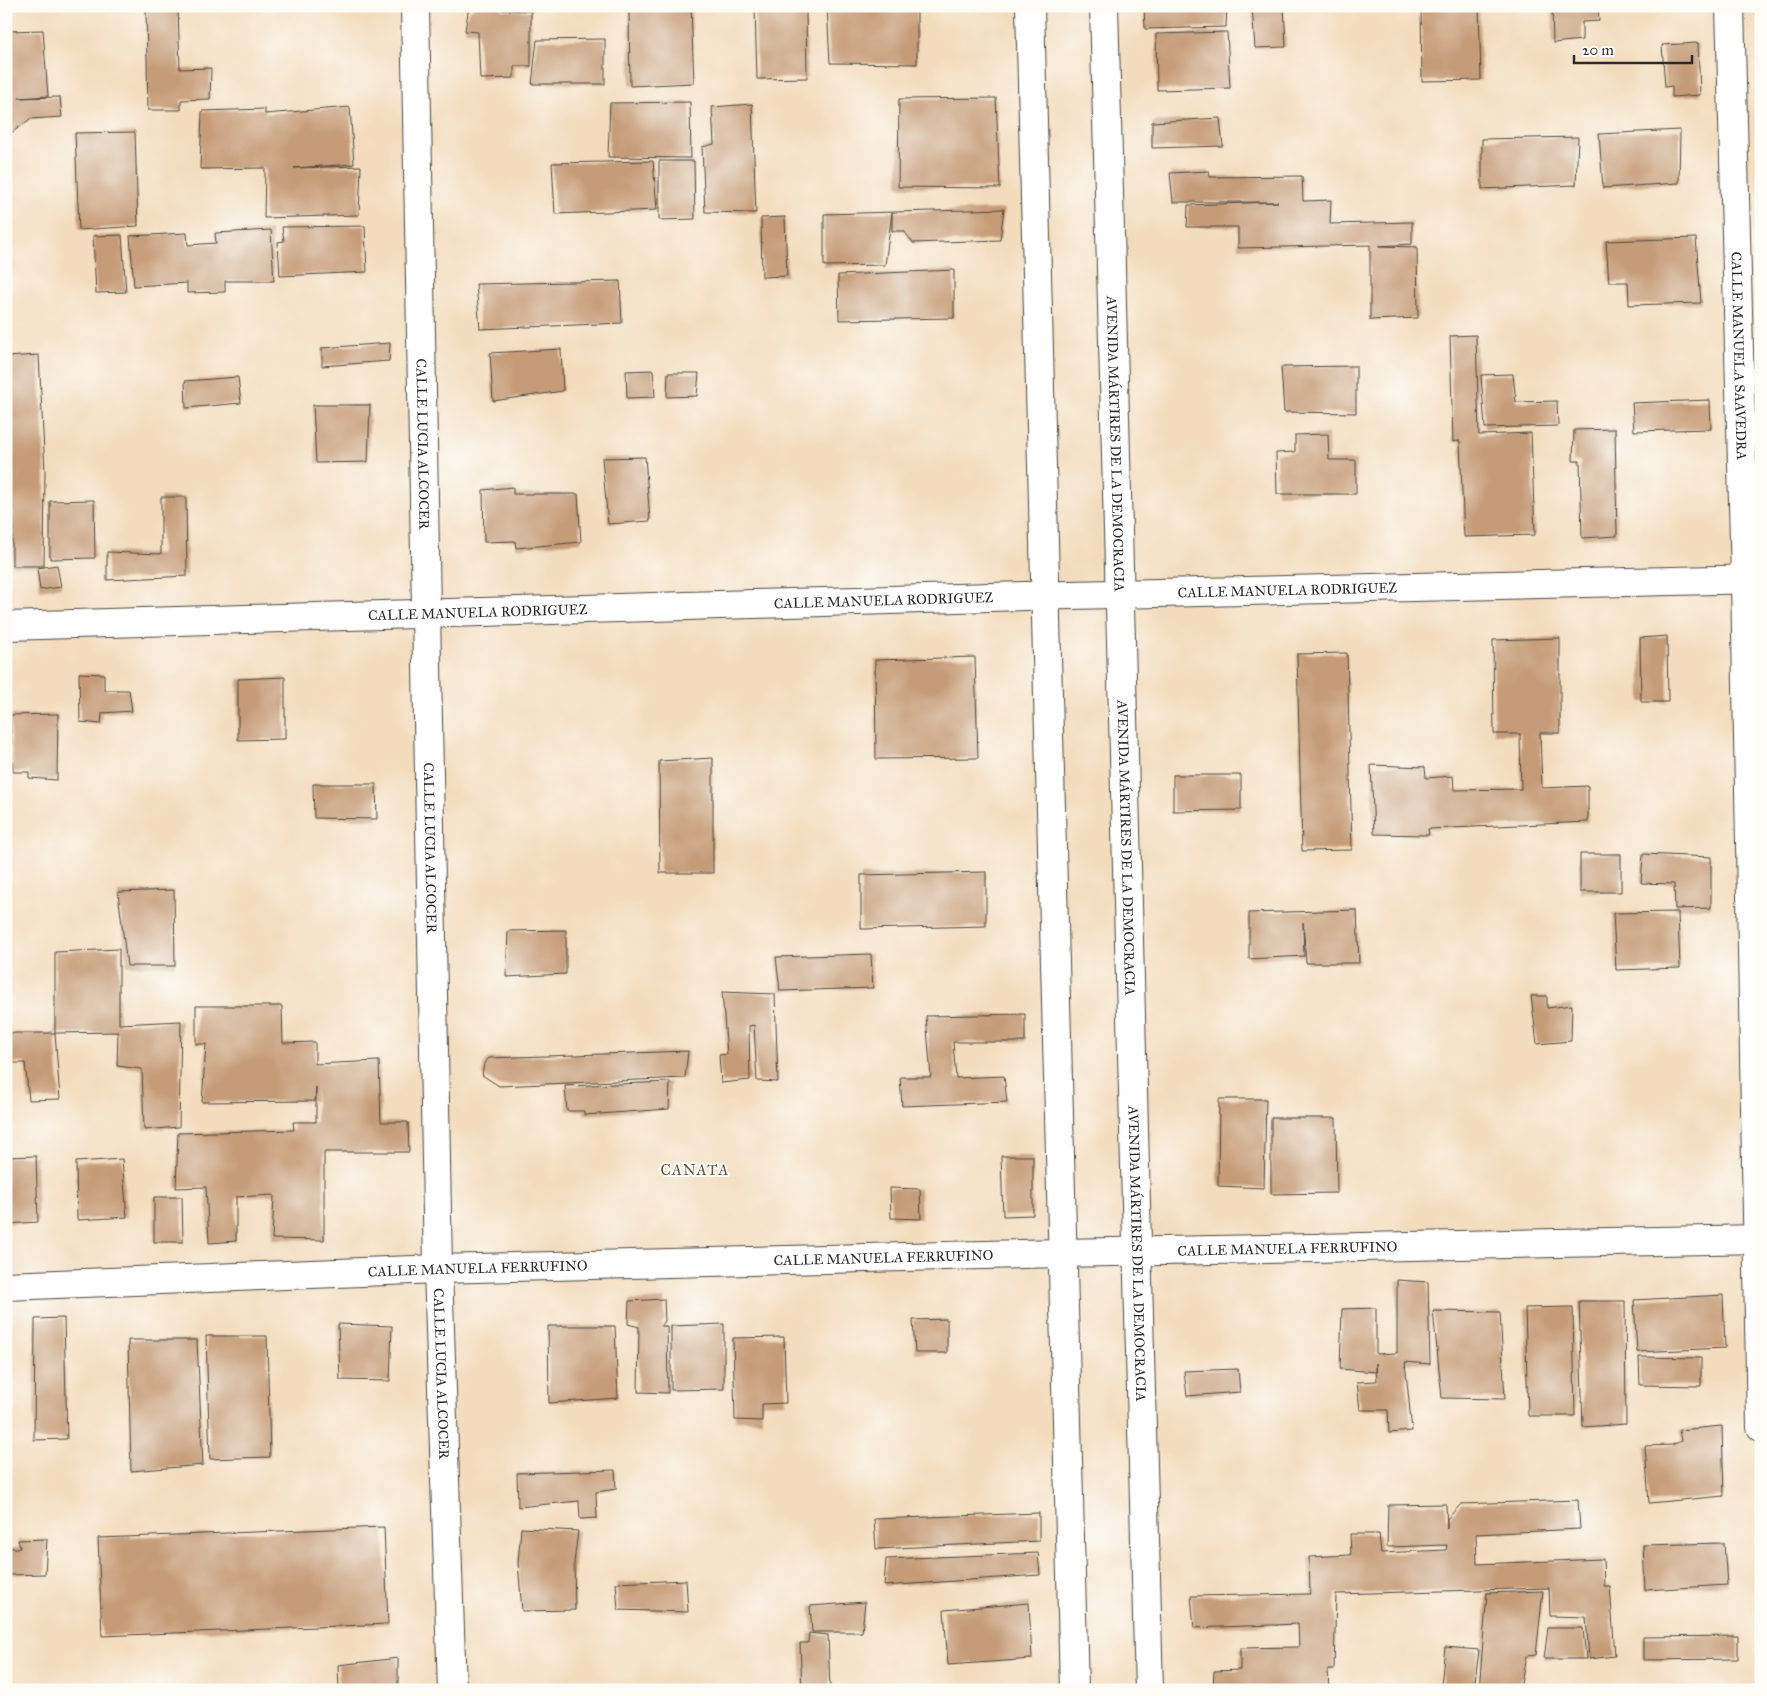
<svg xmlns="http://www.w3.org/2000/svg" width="1767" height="1696" font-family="'IM FELL Great Primer',serif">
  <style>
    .building { fill: #c69c78 }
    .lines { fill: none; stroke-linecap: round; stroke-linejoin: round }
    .minor-casing { stroke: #494641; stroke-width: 30 }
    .minor { stroke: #fff; stroke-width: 28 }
    .labels { text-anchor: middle; stroke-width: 4; stroke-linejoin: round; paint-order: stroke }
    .street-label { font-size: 14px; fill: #2b2b2b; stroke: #fdfcf7 }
    .neighbourhood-label { font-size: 15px; letter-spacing: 1px; fill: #615346; stroke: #fdfcf7 }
  </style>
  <rect width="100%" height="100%" fill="#fdfcf7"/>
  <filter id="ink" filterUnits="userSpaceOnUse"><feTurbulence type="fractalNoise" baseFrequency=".02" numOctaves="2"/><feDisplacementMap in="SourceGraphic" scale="10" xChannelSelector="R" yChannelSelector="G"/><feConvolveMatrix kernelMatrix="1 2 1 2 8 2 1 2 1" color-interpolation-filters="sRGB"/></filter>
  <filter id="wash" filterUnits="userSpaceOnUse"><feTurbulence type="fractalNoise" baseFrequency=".0096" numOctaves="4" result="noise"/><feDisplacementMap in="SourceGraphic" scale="20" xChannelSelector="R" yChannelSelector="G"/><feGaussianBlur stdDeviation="1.12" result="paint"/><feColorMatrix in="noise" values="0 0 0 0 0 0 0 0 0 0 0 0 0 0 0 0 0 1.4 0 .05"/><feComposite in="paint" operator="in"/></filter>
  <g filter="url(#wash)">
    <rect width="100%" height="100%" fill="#f3dcbd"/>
    <g id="blocks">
      <path class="building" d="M475,6H501L502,10L531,11V66H514V78L480,79L478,32L465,31L468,12Z
        M662,6H691L694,83L630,86L629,11L663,10Z
        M827,6H917V64L830,63Z
        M1144,6H1227L1226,27L1145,29Z
        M1252,6H1284L1286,47L1255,48Z
        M1421,6H1479L1481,80L1422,81Z
        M1552,6H1598L1599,21L1582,22V40L1553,43Z
        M146,8H178L180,69L211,68L210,99L181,100V110H148Z
        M755,8L806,9L807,78L757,79Z
        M43,30L48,96L19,98L60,97L62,117L30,119L6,137V31Z
        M1227,32L1230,88L1157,90L1156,34Z
        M605,39V84H532L537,40Z
        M1698,43L1700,95L1672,97V86L1665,87L1662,45Z
        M996,98L1000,188L898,187L899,99Z
        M690,102L691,158L608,157L610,103Z
        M752,104L756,213L705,212L702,147L714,144L712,107Z
        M350,107L354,164L294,168L361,166L359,215L264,218L265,168L200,169L202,111L265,109V114Z
        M1220,118L1223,146L1152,148V122Z
        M1680,130L1679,183L1603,188L1599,134Z
        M135,132L138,226L79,230L75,133Z
        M1578,137L1576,185L1482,189V139Z
        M653,161L657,210L555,214L552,163Z
        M659,161H694L695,219L659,220Z
        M1209,171L1210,177L1302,176L1303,201L1331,200L1330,224L1412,222V244L1379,246L1417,247L1418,318L1370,320V245L1238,248V227H1187L1188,205L1278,202H1173L1170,173Z
        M1004,209L1000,240L913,243L904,231H892V213L885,265L824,266V214Z
        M785,217L787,276L762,277L761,218Z
        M365,226L367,272L280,276L278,242L284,241L282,227Z
        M271,230L274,281H225V292L187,293V283L134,286L130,236L187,233L188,245L216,243L215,233Z
        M122,235L126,292L96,293L93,236Z
        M1696,238L1701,303L1629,305L1628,282H1609L1606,241Z
        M954,270V318L839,320L838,275Z
        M620,281L622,323L480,329L476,284Z
        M1476,335L1479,435L1531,433L1535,535L1464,537L1460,441L1453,442L1450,336Z
        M390,343L389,361L322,366V348Z
        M561,349L563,391L493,401L490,353Z
        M39,355L45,471L44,566H12V507H6V357Z
        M1356,366V413L1284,412L1281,367Z
        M653,370L655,397L627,398L626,371Z
        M668,373H699L697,396L667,397Z
        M1513,374L1516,402L1557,401L1558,426L1485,428L1481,375Z
        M238,377L241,403L186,408L185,381Z
        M1710,400L1711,429L1634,431L1632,403Z
        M313,405H370L368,462L316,463Z
        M1615,429L1617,536L1582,538L1580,461H1573L1574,430Z
        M1328,434L1329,460H1356V494H1277L1276,453L1295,452V435Z
        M645,457L650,521L608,524L602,458Z
        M513,487V494H578L581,542L516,548L515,541L484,542L483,490Z
        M161,497H186L187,576L107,580V552L161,554Z
        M94,500L95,558L50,559V501Z
        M57,565L61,587L40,590L37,568Z
        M1667,636L1668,702H1641L1640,638Z
        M1560,638V733H1540L1542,788L1588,786V822L1428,829L1429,835L1374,834L1371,765L1425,767L1426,778L1453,776L1454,790L1521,789L1520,734H1494L1493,640Z
        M1347,653L1352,850L1302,851L1297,654Z
        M975,657L978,758L876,759L875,660Z
        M79,673L104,674V690H129L132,711L102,713L101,724L80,722Z
        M285,677V739L238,740V679Z
        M58,714L57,780L29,778V772H13L10,715Z
        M713,758V873H660L659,761Z
        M1173,775H1241V810L1173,811Z
        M313,784H376L377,819L314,818Z
        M1580,854H1621V892H1580Z
        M1643,854L1711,857V908L1675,909L1674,884L1641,883Z
        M986,872V926L861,929V875Z
        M174,890L175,966H127L118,892Z
        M1357,910L1359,963H1306L1303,922L1304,956L1249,959V913Z
        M1678,912L1680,968L1616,970L1613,913Z
        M566,930V974L506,977L508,931Z
        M119,949V1024L181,1021L179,1127L144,1130L142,1069L117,1066L118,1032L55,1033V952Z
        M871,954L873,988L780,991L776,957Z
        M722,992L775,994L778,1082L757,1081L754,1025L749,1026L750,1080L721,1083L719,1055L727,1054Z
        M1531,996H1547V1008L1572,1005L1571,1041L1537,1044Z
        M196,1006H282L283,1043L315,1042V1064L379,1061L381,1122H408L409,1152H324V1240L272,1239L274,1195L236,1197V1241L209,1243L206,1187L176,1188L178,1133L294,1130L293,1122H316V1087L315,1101L202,1102L206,1044H196Z
        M1025,1014V1042H953L956,1078L1004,1076L1007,1102L902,1106L900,1077H931L926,1016Z
        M6,1033H55L60,1099L29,1100L25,1063H6Z
        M688,1051L685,1078L499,1086L482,1075L484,1064L489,1058Z
        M670,1082L669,1109L584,1115V1111H567L565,1086Z
        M1219,1099H1266L1264,1188L1218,1186Z
        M1271,1118H1336L1337,1193L1271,1194Z
        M36,1156L38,1222L6,1224V1157Z
        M1001,1156H1033V1215L1003,1216Z
        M122,1159L127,1217L77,1220L76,1162Z
        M890,1188L920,1189L921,1219L891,1218Z
        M154,1197H182L183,1242H154Z
        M1397,1280L1428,1282L1430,1364L1405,1362L1412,1431L1389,1433L1388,1410H1360L1357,1382L1377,1381L1376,1363V1372L1340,1369L1342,1309L1376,1308V1354L1397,1353Z
        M1723,1295L1725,1348L1637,1352L1634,1300Z
        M664,1299L665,1321L661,1326H667L668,1393L638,1392L639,1327L628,1324L629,1301Z
        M1579,1301H1625L1626,1424L1583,1427Z
        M1573,1307L1575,1416H1528L1525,1308Z
        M1433,1311L1500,1312L1505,1399L1442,1398Z
        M64,1318L67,1439L34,1440L35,1319Z
        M947,1319V1353H915L913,1320Z
        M338,1324L392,1326L390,1381L340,1380Z
        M724,1324V1389L671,1390V1326Z
        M548,1326H615L618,1398L549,1403Z
        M206,1336H267L270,1457L210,1459Z
        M784,1337L786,1403L762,1404V1421L735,1420L733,1338Z
        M128,1340H197L203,1465L131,1471Z
        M6,1351H8L10,1437H6Z
        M1639,1357L1701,1358V1386L1640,1385Z
        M1238,1369L1240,1392L1187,1396L1184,1371Z
        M1722,1426L1724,1496L1649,1503L1645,1446L1672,1445L1681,1441L1679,1430Z
        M615,1470L616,1489L596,1492L597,1518L580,1519L579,1501L518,1507L517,1473Z
        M1578,1500L1580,1529L1476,1534L1477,1564L1603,1559L1604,1586H1610L1615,1656L1589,1659L1586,1617L1550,1616L1549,1588L1336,1594L1334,1670H1328L1329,1690H1213L1214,1671L1240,1670V1648L1299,1647L1298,1624L1194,1628L1191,1596L1310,1594L1309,1557L1351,1555L1350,1534H1379L1381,1553L1446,1550L1447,1545L1387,1547L1388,1505L1446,1504L1447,1529V1519L1461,1504Z
        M1039,1513V1541L876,1549L874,1519Z
        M384,1527L388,1624L102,1636L98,1538Z
        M521,1528L578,1531L574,1563L575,1610L522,1611L518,1563Z
        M47,1539L45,1574L6,1575V1548H20L18,1540Z
        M1724,1543L1727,1585L1645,1590L1643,1545Z
        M1038,1553L1040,1575L884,1586L886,1559Z
        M686,1580L688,1612L618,1610L616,1583Z
        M1543,1591L1536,1655L1526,1656L1520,1690H1479L1487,1593Z
        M865,1602L862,1632H812L810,1606Z
        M1029,1603L1032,1659L948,1665L944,1610Z
        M1548,1628H1583L1586,1659H1544Z
        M809,1633L828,1635L830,1690H802L800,1643H808Z
        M1738,1636V1659L1643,1660V1637Z
        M1445,1647L1479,1650L1474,1689L1441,1686Z
        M398,1658V1690H339L338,1665Z"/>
    </g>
  </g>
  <g filter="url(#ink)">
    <use href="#blocks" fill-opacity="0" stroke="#494641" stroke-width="1"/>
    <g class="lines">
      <g class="minor-casing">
        <g id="minor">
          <path id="s1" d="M415,6L438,1269L452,1690"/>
          <path d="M1030,6L1074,1690"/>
          <path id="s2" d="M1104,6L1149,1690"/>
          <path id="s3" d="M1730,6L1745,579L1761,1427"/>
          <path id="s4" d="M6,626L1026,596L1761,579"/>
          <path id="s5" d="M6,1286L438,1269L1061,1253L1761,1239"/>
        </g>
      </g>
      <use href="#minor" class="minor"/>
    </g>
  </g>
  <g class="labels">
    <g class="street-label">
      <text dy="5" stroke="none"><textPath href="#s3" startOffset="350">CALLE MANUELA SAAVEDRA</textPath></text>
      <text dy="5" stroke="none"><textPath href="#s1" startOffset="438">CALLE LUCIA ALCOCER</textPath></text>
      <text dy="5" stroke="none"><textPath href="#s2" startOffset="438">AVENIDA MÁRTIRES DE LA DEMOCRACIA</textPath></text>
      <text dy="5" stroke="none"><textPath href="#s4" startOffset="1282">CALLE MANUELA RODRIGUEZ</textPath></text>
      <text dy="5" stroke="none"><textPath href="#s4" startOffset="878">CALLE MANUELA RODRIGUEZ</textPath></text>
      <text dy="5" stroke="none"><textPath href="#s4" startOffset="472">CALLE MANUELA RODRIGUEZ</textPath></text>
      <text dy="5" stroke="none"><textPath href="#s1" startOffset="842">CALLE LUCIA ALCOCER</textPath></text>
      <text dy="5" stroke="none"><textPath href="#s2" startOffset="842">AVENIDA MÁRTIRES DE LA DEMOCRACIA</textPath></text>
      <text dy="5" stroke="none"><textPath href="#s5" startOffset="1282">CALLE MANUELA FERRUFINO</textPath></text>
      <text dy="5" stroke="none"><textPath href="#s2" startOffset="1248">AVENIDA MÁRTIRES DE LA DEMOCRACIA</textPath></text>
      <text dy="5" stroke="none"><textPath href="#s5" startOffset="878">CALLE MANUELA FERRUFINO</textPath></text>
      <text dy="5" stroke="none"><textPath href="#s5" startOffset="472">CALLE MANUELA FERRUFINO</textPath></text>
      <text dy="5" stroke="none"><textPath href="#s1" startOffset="1368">CALLE LUCIA ALCOCER</textPath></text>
    </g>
    <g class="neighbourhood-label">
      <text x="695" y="1175">CANATA</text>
    </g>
  </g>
  <rect width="1767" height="1696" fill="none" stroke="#fdfcf7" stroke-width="25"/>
  <path d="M1574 55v8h118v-8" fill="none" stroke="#2b2b2b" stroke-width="2.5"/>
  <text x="1582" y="55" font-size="15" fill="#2b2b2b" stroke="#fdfcf7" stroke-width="4" paint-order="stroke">20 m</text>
</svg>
